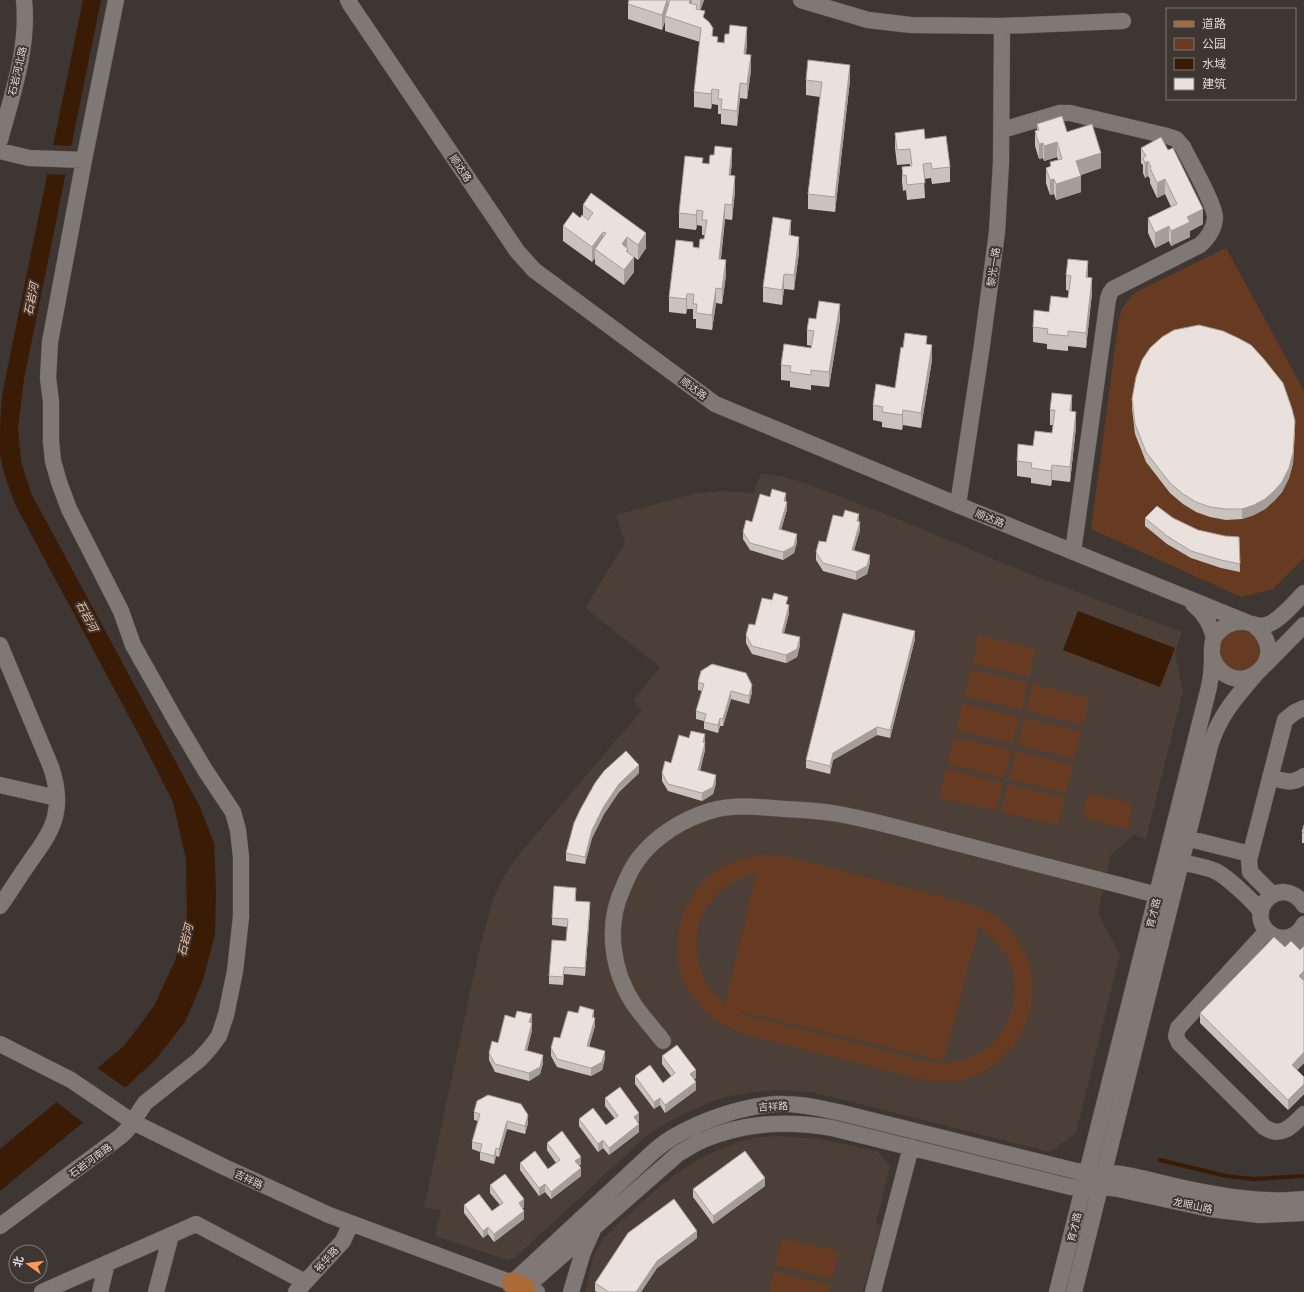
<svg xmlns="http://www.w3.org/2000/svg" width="1304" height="1292" font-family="'IBM Plex Serif','Noto Sans SC',serif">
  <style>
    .built { fill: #4c3f37 }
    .green { fill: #663b21; fill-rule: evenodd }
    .water { fill: #3a1b05 }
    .pier { fill: #3d3632 }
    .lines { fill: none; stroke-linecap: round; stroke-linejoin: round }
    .stream { stroke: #3a1b05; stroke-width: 4 }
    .minor-casing { stroke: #58534f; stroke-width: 17 }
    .major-casing { stroke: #58534f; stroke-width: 22 }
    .minor { stroke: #807874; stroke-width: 16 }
    .major { stroke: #aa6b38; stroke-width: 21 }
    .wall { fill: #c9c2bd }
    .shaded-wall { fill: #a49e9a }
    .building { fill: #eae1dc; stroke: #a49e9a }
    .labels { text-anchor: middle; stroke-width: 4; stroke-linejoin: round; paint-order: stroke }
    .street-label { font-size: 10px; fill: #dfdad8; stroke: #3d3632 }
    .water-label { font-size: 11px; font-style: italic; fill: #fec29f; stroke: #3d3632 }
  </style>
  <rect width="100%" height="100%" fill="#3d3632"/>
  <path class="built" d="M761,473L780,476L805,483L893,517L1022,571L1182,632L1175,653L1183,691L1146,839L1134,835L1111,855L1098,913L1120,955L1076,1133L1050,1152L829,1096L809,1092L784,1090L754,1092L730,1096L710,1102L680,1116L659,1127L643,1139L515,1258L508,1260L435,1236L441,1211L424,1207L480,946L493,899L503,878L516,858L642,710L633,701L660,667L585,608L625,543L616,515L696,493L721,491L753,493Z
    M778,1136L821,1139L877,1151L890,1165L876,1224L881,1225L863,1292H585L594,1255L604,1237L653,1192L677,1173L697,1160L718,1150L744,1140L760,1137Z"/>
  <path class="green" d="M1226,248L1304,391V558L1273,589L1241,597L1091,529L1119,318C1122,306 1127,300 1136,292Z
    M1220 650a20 20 0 1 1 40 0a20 20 0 1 1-40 0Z
    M979,635L1036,649L1029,677L972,663Z
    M971,669L1028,683L1021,710L964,696Z
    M1033,684L1089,698L1083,725L1026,711Z
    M962,703L1019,717L1013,744L956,730Z
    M1024,718L1081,731L1074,759L1017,745Z
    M954,737L1011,750L1004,778L947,764Z
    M1016,751L1073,765L1066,793L1009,779Z
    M946,769L1003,783L996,811L939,797Z
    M1008,784L1065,798L1058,825L1001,812Z
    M1088,793L1133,804L1127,829L1082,817Z
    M759,855H774L789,857L966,903C976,906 985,910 994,915C1009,926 1020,941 1027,958C1047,1013 1010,1076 951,1081C940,1082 931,1081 920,1079L744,1034C729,1028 716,1022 705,1011C659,969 673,888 730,863C739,859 749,857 759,855ZM756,875L725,1003H724C689,975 686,921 721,891C730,883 744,875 756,875ZM976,927C988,933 998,943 1005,954C1026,989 1011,1040 973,1056C957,1063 941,1064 924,1061L749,1016L736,1010L944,1061L978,929H976Z
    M782,1238L839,1251L832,1279L775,1265Z
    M774,1271L830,1285L829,1292H769Z"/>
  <path class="water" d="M83,0H101L24,379L18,428L21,461L31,493L199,805L214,843L216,890L215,934L203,980L185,1022L156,1059L127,1086L0,1191V1149L124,1046L154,1006L175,961L187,916L186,859L173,802L140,737L15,504C9,487 2,470 0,453C0,432 0,410 3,390Z
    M1078,611L1175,648L1160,687L1063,650Z"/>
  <path class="pier" d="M51,145L74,146L68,175L45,174Z
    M96,1067L127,1089L85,1124L55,1101Z"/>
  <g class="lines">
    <path class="stream" d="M1160,1160L1226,1176L1254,1179L1304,1176"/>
    <g class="minor-casing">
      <path id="minor" d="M348,0L350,4L517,251L534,270L715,404L958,505L1246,622
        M801,0L868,20L911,25L1002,26L1123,21
        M1002,130L1060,113H1070L1167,136L1176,139L1183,147C1190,162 1215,204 1215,218C1214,229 1208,238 1200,245L1113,289L1110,293L1108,299L1073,552
        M0,140C12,95 29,48 24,0
        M0,151L29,158L84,160
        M958,505L982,345L997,232L1001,162L1002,26
        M1193,604C1205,614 1210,623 1214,638
        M0,645L51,767C56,782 59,796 56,812C53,831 40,847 29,863C19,877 10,892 0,906
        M1212,656C1231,707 1296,661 1255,626
        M1265,665L1304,625
        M1270,777C1284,781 1292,785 1304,776
        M0,785L57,798
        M1186,838L1250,854
        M1181,862C1192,865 1204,866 1215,871C1225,875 1257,904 1261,913
        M1273,895L1250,872L1249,860L1285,720L1295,712L1304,708
        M1304,905C1283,873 1245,908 1267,931C1271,935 1278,938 1284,938C1293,937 1300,932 1304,924
        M1267,931L1178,1028L1176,1036L1179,1043L1264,1127C1281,1139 1292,1126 1304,1114
        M1292,936L1304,948
        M663,1041C654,1030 644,1018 635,1006C612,972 605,926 623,888C627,878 632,867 639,858C656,836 683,819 710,811C733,804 760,807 784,809C804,810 825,811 844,815C885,823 924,835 964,845C1029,862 1093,878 1157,895
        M0,1044L71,1080L133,1122L222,1166L329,1215L512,1283L653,1152C660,1146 667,1140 675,1136C705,1119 743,1106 777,1104C798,1103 818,1108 838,1112L1076,1171C1091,1173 1106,1172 1121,1174C1139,1177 1157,1182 1174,1186C1216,1195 1261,1204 1304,1199
        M0,1226L121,1136L127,1130L145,1103L199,1060L210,1048L219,1036L226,1015L235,971L241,917V857L238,830L233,812L205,770L176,721L133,645L121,611L69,509L59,482L53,461L51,441V402L48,378L50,342L84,160L116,0
        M42,1292L196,1224L305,1282
        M100,1292L107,1263
        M156,1292L171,1235
        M296,1292L343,1241L351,1223
        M537,1292L525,1288L679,1153C687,1149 695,1143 703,1140C745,1122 787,1120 832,1128L1071,1187C1087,1189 1103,1186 1118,1189L1210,1209L1260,1215L1304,1213
        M571,1292L583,1252L592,1232
        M873,1292L911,1147
        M1057,1292L1209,687C1211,678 1212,669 1212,660C1212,652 1211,645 1214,638C1220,627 1233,620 1245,622C1254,624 1260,628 1269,624C1281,619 1295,602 1304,593
        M1074,1292L1210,746C1219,716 1236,697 1256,674"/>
    </g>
    <g class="major-casing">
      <path id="major" d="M512,1283L525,1288"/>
    </g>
    <use href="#minor" class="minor"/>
    <use href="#major" class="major"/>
  </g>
  <path class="wall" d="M629,0H704L700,10L713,37L718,42L724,43L747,42L746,54L751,70L747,99L740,98L737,126L721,124V114H718V105L712,104L711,109L694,107V92L700,42L665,31V21L662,30L628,19V4Z
    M806,80H850L835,212L808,209V194L820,97L806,95Z
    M1037,124L1067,132L1101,168L1081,175V192L1056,200L1054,194L1050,195L1046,183V168L1050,167V162L1058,160L1057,157L1044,161L1043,158L1039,159L1035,146V131L1037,130Z
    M895,133L925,139L950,167V182L932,184L931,178L924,179L925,198L907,200L906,190L903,191L902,182V167L910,166V164L897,165L895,148Z
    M1141,148L1203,224L1190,231V237L1171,246L1169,241L1155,248L1148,233V218L1171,207L1165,194L1157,198L1150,183V179L1148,176L1145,178L1143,173V165L1141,163Z
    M703,163L709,164L732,163L730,175L735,191L732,220L725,219L721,259L726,275L722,304L716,303L712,330L696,328V319H693V309H687L686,314L669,312V297L693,247L699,248L704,239L705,235H702V226L697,225L696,230L679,228V213Z
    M583,205L646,248L638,260L634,257V272L624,285L595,264V258L592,262L563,241V226L580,218L583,215Z
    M791,236L799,252L794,290L784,289L782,305L763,302V287Z
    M1066,275L1088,277L1092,293L1086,348L1068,346V351L1047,349V344L1033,342V327L1049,312L1068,298L1069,291L1066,290Z
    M816,319H840L829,387L811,385V390L790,387V381L781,380V365L811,348L812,346L807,345V330Z
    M927,344L932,360L921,428L903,425L902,430L882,427V422L873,420V405L895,388L903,348Z
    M1132,399L1295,432L1293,463L1289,478L1282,492L1275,500L1265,509L1254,515L1242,519L1226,520L1210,517L1196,512L1183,504L1170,493L1146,462L1135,434L1132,409Z
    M1050,410L1072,411L1076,427L1070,482L1052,480L1051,486L1031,483V478L1017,476V461L1033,446L1052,433L1053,425H1050Z
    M786,501L787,509L781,530L797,542L794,553L783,560L750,550L743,539V532L752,522Z
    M1145,518H1173L1198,530L1225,536L1239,537L1240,572L1221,568L1191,558L1167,544L1145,526Z
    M859,522L860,530L854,550L870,562L867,574L856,580L823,571L816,560V552Z
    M788,605L789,613L784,633L800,645L797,657L786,663L752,654L746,643V635L755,625Z
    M915,639L890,738L877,735L833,760L830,774L806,768V760Z
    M698,682L752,692L749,704L731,699L723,726H720L718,733L704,729V721L696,719V711L702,691L698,690Z
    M705,742V750L700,771L716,783L713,794L702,801L668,791L662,781V773L671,763Z
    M639,773L619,792L604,814L592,838L585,864L566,861V853L574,823Z
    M1304,825V843H1302V832Z
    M576,896V901L590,910L585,976L564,974L563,985L549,984V976L566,941L567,927L552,925V918Z
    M1304,946V1063L1297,1070L1304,1077V1094L1288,1110L1200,1023V1013L1285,947L1300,950Z
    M594,1018L595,1026L589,1046L605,1058L602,1070L591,1076L557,1067L551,1056V1048L560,1038Z
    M531,1022L532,1030L527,1051L543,1063L540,1074L529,1081L495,1072L489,1060V1053L498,1043Z
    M662,1056L696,1078L694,1079L696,1090L665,1113L660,1105L654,1109L635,1084V1076L663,1083L671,1076L662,1064Z
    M605,1098L639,1121L637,1122L639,1132L609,1155L603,1148L598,1152L579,1126V1119L606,1125L615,1119L605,1106Z
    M474,1112L528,1123L525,1134L507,1129L499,1157L496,1156L494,1164L480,1160V1152L472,1149V1142L478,1121L474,1120Z
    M547,1143L581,1164L579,1166L581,1176L551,1199L545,1192L539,1196L520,1170V1163L548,1169L556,1163L547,1150Z
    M490,1185L524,1207L523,1208L524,1219L494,1242L488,1234L483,1238L464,1213V1205L492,1211L500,1205L490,1193Z
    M765,1186L713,1224L693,1197V1189Z
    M697,1238L657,1268L641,1292H597L595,1291V1283Z"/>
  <path class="shaded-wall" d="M667,0H668V12L665,16V21L662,30V15Z
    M690,0H692V10L689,3Z
    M700,0H704L700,12Z
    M747,27V42L744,69V54Z
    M751,55V70L747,99V84Z
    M850,65V80L835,212V197Z
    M740,83V98L737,126V111Z
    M712,89V104L711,109V94Z
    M1057,142V157L1044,161V146Z
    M1043,143V158L1039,159V144Z
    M732,148V163L729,190V175Z
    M1101,153V168L1076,176V161Z
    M1148,161V176L1145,178V163Z
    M735,176V191L732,220V205Z
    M1081,176V192L1056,200V184Z
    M1054,179V194L1050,195V180Z
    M1165,179V194L1157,198V183Z
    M725,204V219L719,274V259Z
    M1203,209V224L1190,231V237L1171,246V231L1187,217Z
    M697,210V225L696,230V215Z
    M791,220V235L789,250V235Z
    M1169,226V241L1155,248V233Z
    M603,232V247L595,249V258L592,262V247Z
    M646,233V248L638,260V245Z
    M627,237V251L628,249V264L622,244Z
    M799,237V252L794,290V275Z
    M634,257V272L624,285V270Z
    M726,260V275L722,304V289Z
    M1088,261V276L1086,292V277Z
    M784,274V289L782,305V290Z
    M1092,278V293L1086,348V333Z
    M716,288V303L712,330V315Z
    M687,294V309L686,314V299Z
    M840,304V319L829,387V372Z
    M932,345V360L921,428V413Z
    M1072,395V410L1070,426V411Z
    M903,410V425L902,430V415Z
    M1076,412V427L1070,482V467Z
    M1295,421L1293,463L1289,478L1282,492L1275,500L1265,509L1254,515L1242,519V509Z
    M1052,465V480L1051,486V471Z
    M786,493V501L784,508V501Z
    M787,502V509L779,537V529Z
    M859,514V521L857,529V521Z
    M860,522V530L852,557V550Z
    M797,534V542L794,553L783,560V552Z
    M870,555V562L867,574L856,580V572Z
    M789,605V613L782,640V633Z
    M915,631V639L890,738V730Z
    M800,637V645L797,657L786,663V655Z
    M752,685V692L749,704V696Z
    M731,691V699L723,726V719Z
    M720,718V726L718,733V725Z
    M877,727V735L833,760L830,774V766L833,753Z
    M705,734V742L703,750V742Z
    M705,743V750L698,778V770Z
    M639,765V773L619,792L604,814L592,838L585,864V857L592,830L604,806L619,784Z
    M716,775V783L713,794L702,801V793Z
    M590,902V910L585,976V968Z
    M564,967V974L563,985V977Z
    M1304,971V982L1299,976Z
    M594,1010V1017L592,1025V1017Z
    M532,1014V1022H529Z
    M595,1018V1026L587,1054V1046Z
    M532,1023V1030L525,1058V1050Z
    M605,1051V1058L602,1070L591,1076V1068Z
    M1304,1052V1063L1292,1075V1065Z
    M543,1055V1063L540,1074L529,1081V1073Z
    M696,1070V1078L690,1082V1074Z
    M696,1082V1090L665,1113V1105Z
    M1304,1084V1094L1288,1110V1100Z
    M660,1098V1105L654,1109V1102Z
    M639,1113V1121L634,1125V1117Z
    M528,1115V1123L525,1134V1126Z
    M507,1121V1129L499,1157V1149Z
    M639,1124V1132L609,1155V1148Z
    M603,1140V1148L598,1152V1144Z
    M496,1148V1156L494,1164V1156Z
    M581,1157V1164L575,1169V1161Z
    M581,1168V1176L551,1199V1192Z
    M765,1178V1186L713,1224V1216Z
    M545,1184V1192L539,1196V1188Z
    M524,1199V1207L519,1211V1203Z
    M524,1211V1219L494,1242V1234Z
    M488,1227V1234L483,1238V1231Z
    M697,1231V1238L657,1268L641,1292H636L657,1261Z"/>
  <path class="building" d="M629,0H667L662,15L628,4Z
    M670,0H690L689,3L697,5L696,9L705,11L703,17L709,22L713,28L712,36L718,37L717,42L724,43L725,34H729L730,25L747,27L744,54L751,55L747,84L740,83L737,111L721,109L722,99H718L719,90L712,89L711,94L694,92L701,28L665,16Z
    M808,60L850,65L835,197L808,194L822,82L806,80Z
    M1062,116L1067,132L1092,124L1101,153L1076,161L1081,176L1056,184L1054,179L1050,180L1046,168L1051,166L1050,162L1062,159L1057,142L1044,146L1043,143L1039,144L1035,131L1039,130L1037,124Z
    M924,129L925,139L946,136L950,167L932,169L931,163L923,164L925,183L907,185L906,175L903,176L902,167L912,166L910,149L897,150L895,133Z
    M1161,137L1168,150L1173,148L1203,209L1187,217L1190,222L1171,231L1169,226L1155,233L1148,218L1177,204L1165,179L1157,183L1150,168L1151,167L1148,161L1145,163L1143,158L1146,156L1141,148Z
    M715,146L732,148L729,175L735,176L732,205L725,204L719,259L726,260L722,289L716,288L712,315L696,313L697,304H693L694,294H687L686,299L669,297L676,240L693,242V247L699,248L700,239H704L707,220H702L703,211L697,210L696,215L679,213L685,156L703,158L702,163L709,164L710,155H714Z
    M591,193L646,233L638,245L627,237L622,244L628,249L626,251L634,257L624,270L595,249L606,233L603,232L592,247L563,226L573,212L580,218L582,215L588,220L593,213L583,205Z
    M773,217L791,220L789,235L799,237L794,275L784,274L782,290L763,287Z
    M1068,259L1088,261L1086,277L1092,278L1086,333L1068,331V336L1047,334L1048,329L1033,327L1034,310L1049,312L1051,296L1068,298L1071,276L1066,275Z
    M819,301L840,304L829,372L811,370V375L790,372L791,366L781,365L784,344L811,348L814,331L807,330L809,318L816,319Z
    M1199,325L1223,331L1238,338L1251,345L1263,358L1283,383L1292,409L1295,421L1293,453L1289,468L1282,482L1275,490L1265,499L1254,505L1242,509H1226L1210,507L1196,502L1183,494L1170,483L1146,452L1135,424L1132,399L1136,377L1142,360L1150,348L1162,337L1174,330Z
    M905,333L927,336L926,344L932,345L921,413L903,410L902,415L882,412L883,407L873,405L876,384L895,388L901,347L903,348Z
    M1052,393L1072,395L1070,411L1076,412L1070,467L1052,465L1051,471L1031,468L1032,463L1017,461L1018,444L1033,446L1035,431L1052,433L1055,410H1050Z
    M772,489L786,493L784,501L787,502L779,529L797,534L794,546L783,552L750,543L743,532L746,520L752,522L760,494L770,497Z
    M1157,506L1173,518L1198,530L1225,536L1239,537L1240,564L1221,560L1191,551L1167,536L1145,518Z
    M845,510L859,514L857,521L860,522L852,550L870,555L867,566L856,572L823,563L816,552L819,541L826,542L833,515L843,517Z
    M774,593L788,597L786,604L789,605L782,633L800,637L797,649L786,655L752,646L746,635L749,624L755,625L762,598L772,600Z
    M843,613L915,631L890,730L877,727L833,753L830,766L806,760Z
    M712,664L746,673L752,685L749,696L731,691L723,719L720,718L718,725L704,722L706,714L696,711L704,684L698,682L701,671Z
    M691,731L705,734L703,742L705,743L698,770L716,775L713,787L702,793L668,784L662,773L665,761L671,763L679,735L689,738Z
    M626,751L639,765L619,784L604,806L592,830L585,857L566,853L574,823L580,810L595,783L604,771Z
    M1304,825V833L1302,832Z
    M554,886L576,888L575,901L590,902L585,968L564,967L563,977L549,976L552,940L566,941L568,919L552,918Z
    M1274,937L1285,947L1291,941L1300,950L1304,946V971L1299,976L1303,980L1304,979V1052L1292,1065L1304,1077V1084L1288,1100L1200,1013Z
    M580,1006L594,1010L592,1017L595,1018L587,1046L605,1051L602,1062L591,1068L557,1059L551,1048L554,1037L560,1038L568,1011L578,1013Z
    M517,1011L532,1014L529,1022L532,1023L525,1050L543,1055L540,1067L529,1073L495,1064L489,1053L492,1041L498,1043L505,1015L515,1018Z
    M677,1045L696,1070L690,1074L696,1082L665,1105L660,1098L654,1102L635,1076L650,1065L663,1083L675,1073L662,1056Z
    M620,1087L639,1113L634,1117L639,1124L609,1148L603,1140L598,1144L579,1119L593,1108L606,1125L618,1116L605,1098Z
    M488,1095L521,1104L528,1115L525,1126L507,1121L499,1149L496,1148L494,1156L480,1152L482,1144L472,1142L480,1114L474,1112L477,1101Z
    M562,1131L581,1157L575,1161L581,1168L551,1192L545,1184L539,1188L520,1163L535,1151L548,1169L560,1160L547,1143Z
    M745,1151L765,1178L713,1216L693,1189Z
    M505,1174L524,1199L519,1203L524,1211L494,1234L488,1227L483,1231L464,1205L479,1194L492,1211L503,1203L490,1185Z
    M674,1199L697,1231L657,1261L636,1292H609L595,1283L628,1233Z"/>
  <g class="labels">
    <g class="street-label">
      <text transform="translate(17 71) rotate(-77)" y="4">石岩河北路</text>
      <text transform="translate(461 168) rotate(56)" y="4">顺达路</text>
      <text transform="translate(993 267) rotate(-82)" y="4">黎光一路</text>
      <text transform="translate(694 388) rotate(37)" y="4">顺达路</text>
      <text transform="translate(990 518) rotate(22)" y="4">顺达路</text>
      <text transform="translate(1153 913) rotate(-76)" y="4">育才路</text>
      <text transform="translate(773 1106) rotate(-3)" y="4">吉祥路</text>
      <text transform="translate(90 1160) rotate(-36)" y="4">石岩河南路</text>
      <text transform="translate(249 1179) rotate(25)" y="4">吉祥路</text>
      <text transform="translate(1193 1205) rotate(12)" y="4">龙眼山路</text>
      <text transform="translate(1074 1227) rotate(-76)" y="4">育才路</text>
      <text transform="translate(326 1259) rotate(-47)" y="4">裕华路</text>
    </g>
    <g class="water-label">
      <text transform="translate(31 299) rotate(-79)" y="4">石岩河</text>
      <text transform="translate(87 616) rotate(62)" y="4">石岩河</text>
      <text transform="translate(185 940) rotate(-76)" y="4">石岩河</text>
    </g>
  </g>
  <rect x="1166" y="8" width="130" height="92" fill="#3d3632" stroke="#7e7874"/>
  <rect x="1174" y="21" width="20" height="6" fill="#aa6b38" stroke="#7e7874"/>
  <text x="1202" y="28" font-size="12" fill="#dfdad8">道路</text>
  <rect x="1174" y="38" width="20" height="12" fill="#663b21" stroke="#7e7874"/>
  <text x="1202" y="48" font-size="12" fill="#dfdad8">公园</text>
  <rect x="1174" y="58" width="20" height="12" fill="#3a1b05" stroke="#7e7874"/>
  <text x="1202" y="68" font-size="12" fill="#dfdad8">水域</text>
  <rect x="1174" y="78" width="20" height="12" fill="#eae1dc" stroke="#7e7874"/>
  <text x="1202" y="88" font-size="12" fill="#dfdad8">建筑</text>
  <g transform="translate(28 1264) rotate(284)"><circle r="19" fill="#3d3632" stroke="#7e7874"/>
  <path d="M0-3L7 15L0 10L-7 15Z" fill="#ff9a5b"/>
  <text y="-6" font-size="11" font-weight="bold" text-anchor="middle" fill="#dfdad8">北</text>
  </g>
</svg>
